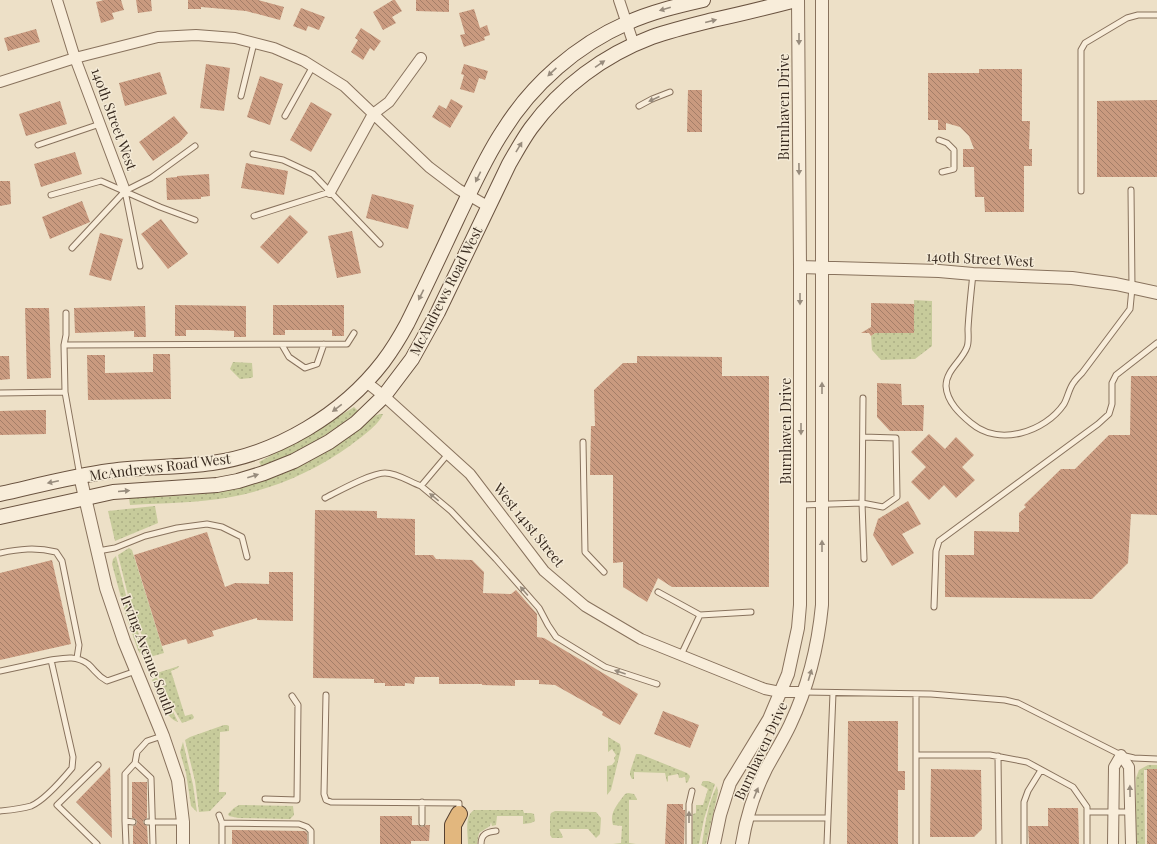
<svg xmlns="http://www.w3.org/2000/svg" width="1157" height="844" font-family="'Playfair Display',serif">
  <style>
    .grass { fill: url(#grass-dots) }
    .building { fill: url(#building-back-hatch) }
    .lines { fill: none; stroke-linecap: round; stroke-linejoin: round }
    .service-casing { stroke: #88725d; stroke-width: 7 }
    .minor-casing { stroke: #88725d; stroke-width: 12 }
    .tertiary-casing { stroke: #88725d; stroke-width: 14 }
    .secondary-casing { stroke: #6a5340; stroke-width: 16 }
    .trunk-casing { stroke: #564131; stroke-width: 18 }
    .service { stroke: #f8edda; stroke-width: 5 }
    .minor { stroke: #f8edda; stroke-width: 10 }
    .tertiary { stroke: #f8edda; stroke-width: 12 }
    .secondary { stroke: #f8edda; stroke-width: 14 }
    .trunk { stroke: #e2b77e; stroke-width: 16 }
    .oneway { fill: #988c7d }
    .labels { text-anchor: middle; stroke-width: 3; stroke-linejoin: round; paint-order: stroke }
    .street-label { font-size: 14px; fill: #392b20; stroke: #f4ead6 }
  </style>
  <defs>
    <pattern id="grass-dots" width="8" height="8" patternUnits="userSpaceOnUse"><rect width="8" height="8" fill="#c7cb9b"/><path d="M2 2h.1M6 6h.1" fill="none" stroke="#acae85" stroke-width="1.8" stroke-linecap="round"/></pattern>
    <pattern id="building-back-hatch" width="6" height="6" patternUnits="userSpaceOnUse"><rect width="6" height="6" fill="#c99a7f"/><path d="M-1 5l2 2M0 0l6 6M5-1l2 2" fill="none" stroke="#a47e68"/></pattern>
  </defs>
  <rect width="100%" height="100%" fill="#ede0c7"/>
  <path class="grass" d="M914,300L932,301V346L915,359L881,360L872,350L871,336L875,333L914,332Z
    M233,362L252,363L253,377L251,378L240,379L230,369Z
    M354,407L358,411C328,436 297,453 262,467L259,462L309,435Z
    M380,414H383C379,425 360,438 351,445C315,471 274,489 231,497C198,503 164,503 130,505L129,498C154,496 178,497 202,494C267,487 326,460 374,416Z
    M155,506L158,523L115,541L108,511Z
    M129,548L132,550L164,653L150,657L131,607L118,555Z
    M116,556L130,611L148,658H146L141,655L138,650L126,616L112,564L113,559Z
    M179,666L178,668L171,671L185,716L192,714L194,717L193,719L182,723L175,711L157,673Z
    M155,674L178,722C164,718 158,693 152,681Z
    M224,725H227L229,726V731L220,732L219,792H226V794L210,811L199,812L195,781L185,740L190,737Z
    M608,737L620,744L621,749L611,790L607,795V766L612,765L615,761L614,758L616,755L612,749L608,752Z
    M183,742L193,785L197,812L191,806L186,773L180,752Z
    M636,754H640L687,773L690,776L688,782L686,783L685,777L679,778L678,774L668,776V781L667,782L665,773L634,772V779H632L630,775V772Z
    M1148,765H1157V769L1144,770L1145,844H1136V778L1139,770Z
    M703,781H708L715,784L704,819L699,844H692L693,814L696,813V805H703L708,789L701,785Z
    M717,786L718,793L706,844H702C705,825 708,803 717,786Z
    M628,793L634,794L637,799V800H629V843L636,844H613L621,843L622,826L613,825C609,812 618,804 625,794Z
    M239,805L293,806L294,815L290,819L238,818L229,816L228,814L234,808Z
    M474,810H523L524,813H531L534,814L535,821L531,823L523,824V816H497L496,825L492,826L491,822L490,826L479,833L477,844H468C468,834 464,816 474,810Z
    M555,811L596,812L601,818L600,834L596,838L588,829H559L563,837L562,838H552L550,835V817L551,813Z"/>
  <path class="building" d="M104,0H121L124,10L112,13L114,19L101,23L96,2Z
    M136,0H151L152,11L138,13Z
    M188,0H258L284,7L280,20L246,11L201,7V9H188Z
    M393,0H395L402,11L392,17L396,23L383,30L373,12Z
    M416,0H449V12L416,11Z
    M301,8L325,17L319,30L308,26L306,31L293,26Z
    M474,9L480,28L487,25L490,35L484,37L485,40L464,47L460,35L465,34L459,13Z
    M361,28L381,41L374,51L370,48L363,60L351,52L358,40L355,38Z
    M36,29L40,42L8,51L4,38Z
    M206,64L230,68L224,111L200,108Z
    M464,64L488,71L485,80L479,78L474,93L460,89L464,75L461,74Z
    M979,69H1022V121H1030L1029,149H1032V166H1024V212H985L984,197H975L974,167H963V149H974L969,136L960,127L946,123V130H938V120H928V73H979Z
    M160,72L167,94L125,106L119,83Z
    M260,76L283,84L270,125L247,117Z
    M688,90H702V132H687Z
    M451,99L463,106L450,128L432,117L439,105L446,109Z
    M1157,100V177H1097V101Z
    M60,101L67,124L26,136L19,114Z
    M311,102L332,114L311,152L290,140Z
    M174,116L188,133L180,142L153,161L139,142Z
    M75,152L82,174L41,187L34,164Z
    M246,163L288,171L284,195L241,188Z
    M209,174L210,196L201,197V199L167,200L166,178L177,177V176Z
    M0,181H10L11,204L0,206Z
    M372,194L414,205L408,229L366,218Z
    M82,201L90,222L50,239L42,217Z
    M290,215L308,232L278,264L260,247Z
    M161,219L188,254L168,269L141,234Z
    M352,231L361,273L337,278L328,236Z
    M100,233L123,239L111,281L89,275Z
    M871,303L914,304V333H875L871,336L869,333H861L871,327Z
    M175,305L246,306V337H234V331L210,330H186V336H175Z
    M273,305H344V336H332V330H285V335H273Z
    M145,306L146,337H134V331L75,333L74,308Z
    M25,308H49L51,378L27,379Z
    M153,354H170L171,399L88,400L87,355H105V373L153,372Z
    M0,356H9L10,379L0,380Z
    M637,356L722,357V376H769V587H672L658,578L647,602L623,587V562L613,563V475H590L591,426H595L594,390L623,363H637Z
    M1131,376H1157V515L1131,514L1128,563L1092,599L945,597V555H974V531L1019,532V513L1026,507L1024,505L1061,469H1075L1109,435H1130Z
    M877,383L901,384L902,405H924L923,431H890L877,417Z
    M33,410H46V434L0,435V411Z
    M929,434L945,449L956,437L974,455L962,467L975,480L956,498L944,485L929,500L911,482L926,467L911,452Z
    M908,501L921,524L902,534L914,553L892,566L873,535L878,519Z
    M315,510L377,511V518L415,519V555H433L436,559L472,560L484,572L483,593L511,594L516,590L537,614V637L544,638L638,694L620,725L602,715L603,712L555,685L539,684V680H515V686L482,685V684H439V677H415L414,684L405,683V686H385V683H374V679L313,678Z
    M207,532L225,587L235,583L269,584V572H293V621L257,620V618L212,631L214,636L188,644L186,639L162,646L134,555Z
    M52,560L71,644L0,660V573Z
    M663,711L699,725L690,748L654,734Z
    M848,721H898V771H905V790H898V844H847Z
    M110,767L111,802L112,838L76,802Z
    M931,769L981,770L982,829L974,837H930Z
    M1147,769H1157V844H1147Z
    M132,782H147V818L144,820L143,822L145,825L147,826L148,844H133V826L136,825L137,822L136,819L132,818Z
    M667,804H683V810H685L684,844H665Z
    M1048,808H1078L1079,844H1029L1028,826H1048Z
    M380,816H412V825H418L422,827L426,825H430L429,841H411V844H380Z
    M232,830L305,831L307,833V844H232Z"/>
  <g class="lines">
    <g class="service-casing">
      <path id="service" d="M241,96L254,43
        M639,106L652,99L670,92
        M285,116L313,66
        M939,140L947,143L954,150V169L942,172
        M38,145L100,124
        M253,154L283,160L313,174L380,244
        M125,191L140,266
        M1081,191V50L1085,43L1127,18L1138,15H1157
        M51,195L101,181L160,207L195,220
        M254,216L330,192
        M72,248L125,191L151,178L195,146
        M973,274C971,292 969,311 968,329C968,334 969,342 967,347C962,361 946,370 946,386C947,402 960,414 971,423C999,447 1045,432 1064,404C1068,397 1069,388 1074,382C1076,379 1079,376 1082,373L1130,309L1132,288L1131,190
        M64,345L66,335V313
        M282,345L289,357L305,368L317,364L324,344
        M0,393L65,392
        M863,437L896,438L897,497L883,507L862,503L864,559
        M583,442L585,552L604,572
        M80,476L65,392L64,345L347,344L354,333
        M421,486L451,511L496,559L539,608L548,625L556,637L605,667L657,684
        M325,498C339,491 371,473 385,473C397,473 410,482 421,486L448,454
        M801,505L862,503L863,398
        M98,551L115,548L145,536L177,528L207,524L222,527L242,537L247,557
        M0,553C19,549 36,547 56,552L62,561L79,645L77,658
        M658,592L700,615
        M934,607L936,551L939,541L1098,424L1109,414L1112,404V383L1116,375L1157,343
        M681,655L700,615L751,612
        M51,660C64,658 76,655 88,664C96,671 96,675 107,681L136,671
        M0,671L51,660L73,757L72,768C62,780 45,800 31,806C21,809 10,810 0,811
        M804,692L931,694L1005,700L1018,703L1121,755L1134,758L1157,759
        M916,694V844
        M326,695L324,794L326,800L331,802L459,803V811
        M916,755H990L1027,762L1073,787L1087,807V844
        M998,756L999,844
        M135,763L151,778L153,844
        M265,799L297,800L298,705L292,696
        M422,802V823
        M1087,812H1130
        M219,815L222,823V844
        M748,818H828L833,693
        M125,821L126,844
        M133,822L125,821V774L135,763L137,752L147,741L162,736
        M147,822H182
        M222,823L299,824L307,827L311,831V844
        M97,844L57,805L98,765
        M481,844C481,834 487,832 496,831
        M689,844V804L692,791
        M827,844L828,818
        M1024,844V802L1028,791L1041,770"/>
    </g>
    <g class="minor-casing">
      <path id="minor" d="M57,0L75,58L125,191
        M619,0L634,45
        M0,82L75,58L158,37L196,35L235,38L274,48L304,61L344,86L429,167L458,189L489,207
        M330,192L373,114L389,102L421,58
        M366,382L384,396L470,474L544,571L585,606L641,639L765,689L780,692H804
        M1113,844L1114,767L1121,755L1129,767L1131,844"/>
    </g>
    <g class="tertiary-casing">
      <path id="tertiary" d="M800,267L939,271L973,274L1072,278L1116,284L1157,293
        M80,476L106,588L124,641L163,736L178,780L183,822V844
        M714,844L720,815L730,783L769,719L788,674L798,628L800,605V267L798,0
        M742,844C746,818 754,793 766,769C774,754 783,740 790,725C808,687 818,647 822,605V0"/>
    </g>
    <g class="secondary-casing">
      <path id="secondary" d="M0,494C36,486 73,476 110,471C144,466 178,468 212,463C277,454 343,414 383,362C392,350 400,337 407,324C425,288 441,253 458,217C472,188 485,158 503,131C532,84 577,45 627,23C651,12 677,6 703,0
        M0,517L113,492L217,485L238,481L264,473L294,461L329,442L356,423L384,396L412,359L438,312L509,164C516,152 523,139 531,128C561,87 604,55 652,37C672,30 693,25 713,20C741,14 769,7 796,0"/>
    </g>
    <g class="trunk-casing">
      <path id="trunk" d="M453,844V825L459,814"/>
    </g>
    <use href="#service" class="service"/>
    <use href="#minor" class="minor"/>
    <use href="#tertiary" class="tertiary"/>
    <use href="#secondary" class="secondary"/>
    <use href="#trunk" class="trunk"/>
  </g>
  <defs><path id="oneway-solid" d="M-6-.8H1V-3.2L6.5 0L1 3.2V.8H-6Z"/></defs>
  <g class="oneway">
    <use href="#oneway-solid" transform="translate(665 9) rotate(164)"/>
    <use href="#oneway-solid" transform="translate(711 21) rotate(-14)"/>
    <use href="#oneway-solid" transform="translate(799 39) rotate(90)"/>
    <use href="#oneway-solid" transform="translate(600 64) rotate(-34)"/>
    <use href="#oneway-solid" transform="translate(552 72) rotate(137)"/>
    <use href="#oneway-solid" transform="translate(654 99) rotate(156)"/>
    <use href="#oneway-solid" transform="translate(519 147) rotate(-59)"/>
    <use href="#oneway-solid" transform="translate(799 169) rotate(89)"/>
    <use href="#oneway-solid" transform="translate(478 177) rotate(116)"/>
    <use href="#oneway-solid" transform="translate(421 295) rotate(116)"/>
    <use href="#oneway-solid" transform="translate(800 299) rotate(90)"/>
    <use href="#oneway-solid" transform="translate(822 388) rotate(-90)"/>
    <use href="#oneway-solid" transform="translate(337 408) rotate(143)"/>
    <use href="#oneway-solid" transform="translate(801 429) rotate(90)"/>
    <use href="#oneway-solid" transform="translate(253 476) rotate(-17)"/>
    <use href="#oneway-solid" transform="translate(53 482) rotate(168)"/>
    <use href="#oneway-solid" transform="translate(124 491) rotate(-5)"/>
    <use href="#oneway-solid" transform="translate(434 497) rotate(-141)"/>
    <use href="#oneway-solid" transform="translate(822 546) rotate(-90)"/>
    <use href="#oneway-solid" transform="translate(524 591) rotate(-131)"/>
    <use href="#oneway-solid" transform="translate(620 672) rotate(-161)"/>
    <use href="#oneway-solid" transform="translate(810 675) rotate(-73)"/>
    <use href="#oneway-solid" transform="translate(1130 791) rotate(-91)"/>
    <use href="#oneway-solid" transform="translate(756 793) rotate(-68)"/>
    <use href="#oneway-solid" transform="translate(689 817) rotate(-90)"/>
  </g>
  <g class="labels">
    <g class="street-label">
      <text transform="translate(784 107) rotate(-90)" y="5">Burnhaven Drive</text>
      <text transform="translate(114 119) rotate(70)" y="5">140th Street West</text>
      <text transform="translate(980 259) rotate(3)" y="5">140th Street West</text>
      <text transform="translate(446 291) rotate(-63)" y="5">McAndrews Road West</text>
      <text transform="translate(786 431) rotate(-90)" y="5">Burnhaven Drive</text>
      <text transform="translate(160 467) rotate(-7)" y="5">McAndrews Road West</text>
      <text transform="translate(529 525) rotate(51)" y="5">West 141st Street</text>
      <text transform="translate(148 655) rotate(69)" y="5">Irving Avenue South</text>
      <text transform="translate(761 751) rotate(-65)" y="5">Burnhaven Drive</text>
    </g>
  </g>
</svg>
